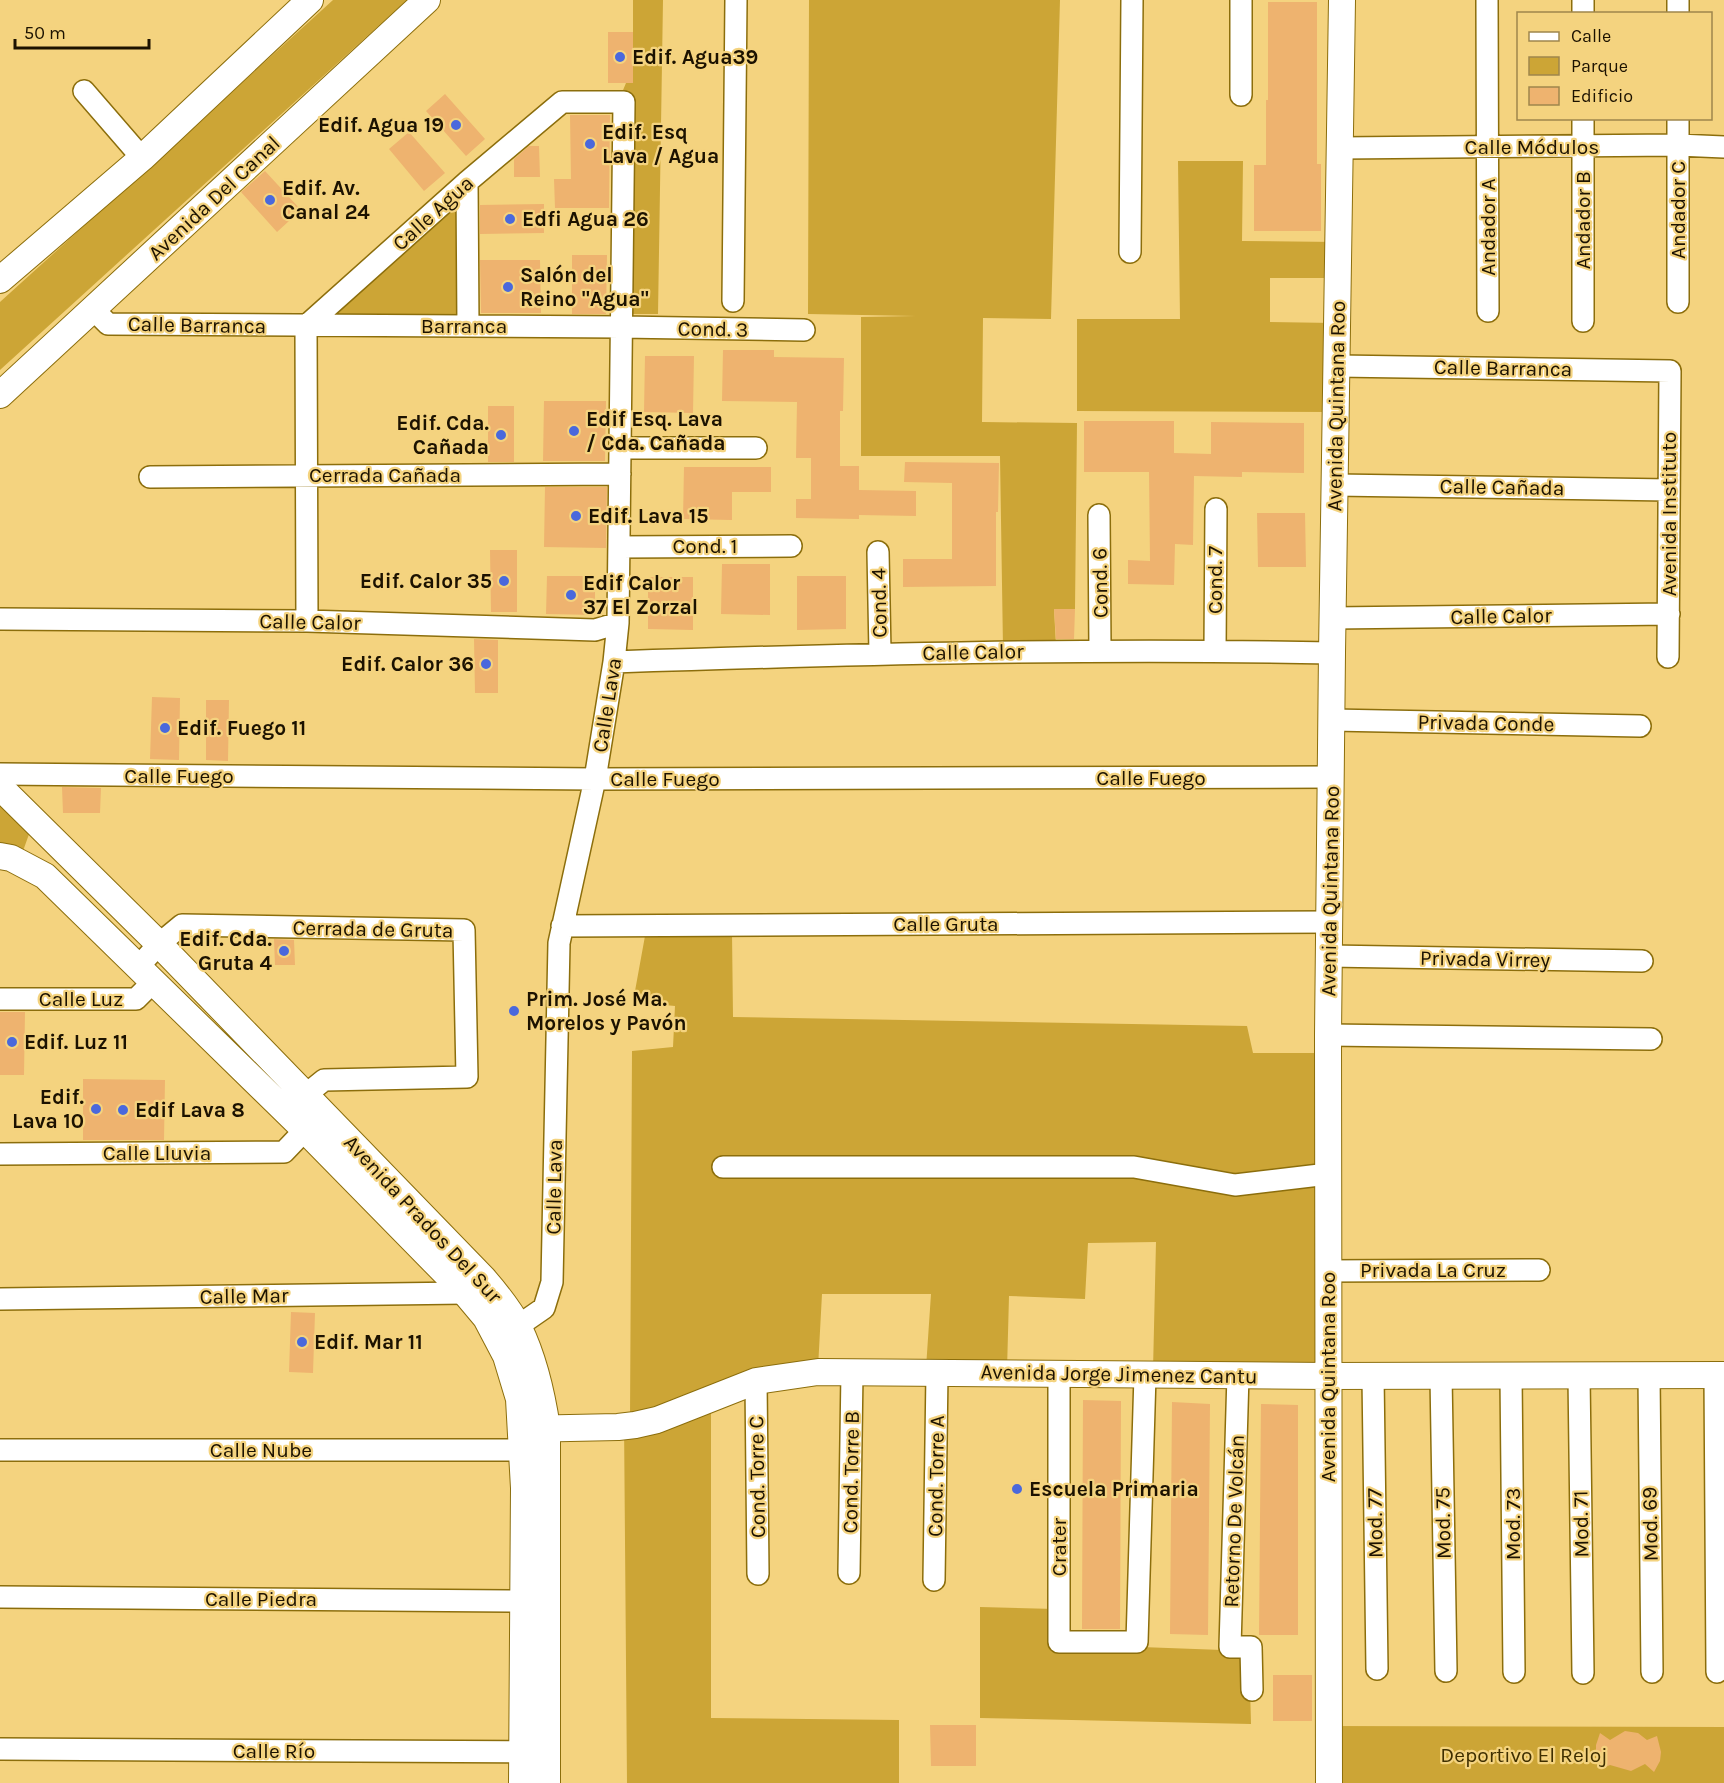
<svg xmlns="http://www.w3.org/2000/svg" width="1724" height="1783" font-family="Karla,sans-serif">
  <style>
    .green { fill: #cca536 }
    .building { fill: #eeb36f }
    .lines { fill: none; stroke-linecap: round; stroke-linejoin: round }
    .minor-casing { stroke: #8c6e0c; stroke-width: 24 }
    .major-casing { stroke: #8c6e0c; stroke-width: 28 }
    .minor { stroke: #fff; stroke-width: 21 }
    .major { stroke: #fff; stroke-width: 26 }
    .poi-dot { fill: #4a68dc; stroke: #f4d37f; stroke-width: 2 }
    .labels { text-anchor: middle; stroke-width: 4.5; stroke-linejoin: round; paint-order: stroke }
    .poi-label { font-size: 21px; font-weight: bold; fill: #1c1200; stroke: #f4d37f; text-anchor: start }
    .street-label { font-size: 21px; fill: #1c1200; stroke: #f4d37f }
    .park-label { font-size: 21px; fill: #3f2f00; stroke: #f4d37f }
  </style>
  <rect width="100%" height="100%" fill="#f4d37f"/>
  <path class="green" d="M333,0H407L0,370V302Z
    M633,0H663L658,314H621V95L626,83H633Z
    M809,0H1060L1051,319L983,318L982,422L1077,423L1075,609H1054L1056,646L1003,647L1000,456H861V317L916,316L808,314Z
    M1178,161H1243L1242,241L1337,242V278H1270V322L1334,323L1331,412L1077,411V319H1180Z
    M467,182L468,326H306Z
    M0,790L33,823L23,851L0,850Z
    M732,933L733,1017L1247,1026L1253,1053H1328L1336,1386L1153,1370L1156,1242L1088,1243L1085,1299L1009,1296L1007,1370L926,1368L931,1294H822L818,1368L711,1397V1718L899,1720V1783H627L624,1420L630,1419L632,1051L673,1047L675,1006L633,1002L645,936Z
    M980,1607L1055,1609V1646L1141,1647L1249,1651L1251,1724L980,1718Z
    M1325,1726L1724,1727V1783H1325Z"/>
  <path class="building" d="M1268,2H1317V164H1321V231H1254V165H1266V100H1268Z
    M608,32H633V83H608Z
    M445,94L485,139L466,156L426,111Z
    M570,115H610L609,208H555L554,179H571Z
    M409,132L445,173L424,191L389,149Z
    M529,146H539L540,177H514V159Z
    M265,171L301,210L277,232L241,192Z
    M544,204V233L480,234V205Z
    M572,255H607L606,314H572Z
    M480,260H540L541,313H481Z
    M723,350H774V357L844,358L843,411H840V466H859V490L916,491V516L859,515V519L796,518V499H811V458H796L797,402L722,401Z
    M645,356H694L693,413L644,412Z
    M544,401H606L605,461H543Z
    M488,406H514V462H488Z
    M1084,421H1174V453L1211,454V422L1304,423V473L1242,472V477L1194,476L1193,545L1175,544L1174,585L1128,584V560L1150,561L1149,472H1084Z
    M905,462L999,463L998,512H996V586L903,587V559H952V483L904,482Z
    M684,467H771V492H732V520L683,519Z
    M545,487H607L606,548L544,547Z
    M1257,513H1305L1306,567H1258Z
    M490,550H517V612H491Z
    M722,564H770V615L721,614Z
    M547,576H595V615L546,614Z
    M797,576H846V629L797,630Z
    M648,577H693V630L648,629Z
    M1054,609H1075L1074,639H1056Z
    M474,639L498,640V693H475Z
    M152,697L180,698L179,760L150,759Z
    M206,700H229L228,761L206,760Z
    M62,787L101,788L100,813H63Z
    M274,939L294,940L295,965H275Z
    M0,1012H25L24,1075H0Z
    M83,1079L165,1080L164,1140H83Z
    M291,1312L315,1313L313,1373L289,1372Z
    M1083,1400L1121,1401L1120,1629H1082Z
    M1172,1402L1210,1404L1208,1635L1170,1634Z
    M1261,1404L1298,1405V1635H1259Z
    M1273,1675H1312V1721H1273Z
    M930,1725H976V1766H931Z
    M1625,1731L1638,1733L1647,1740L1657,1736L1661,1752L1660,1761L1654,1772L1645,1764L1631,1771L1610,1765L1601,1769L1596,1754V1745L1600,1733L1610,1740Z"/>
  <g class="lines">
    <g class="minor-casing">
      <path id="minor" d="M1241,0V95
        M1487,0L1488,311
        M1583,0V14
        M1678,0V14
        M84,91L142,158
        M1583,118V321
        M1341,148L1678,145L1724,147
        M467,182L468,326
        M1130,252L1132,0
        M733,301L736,0
        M1678,302V118
        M93,309L108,324L621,327L804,330
        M306,326L467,182L562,102H624L618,623L614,662L595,779L559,943L552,1282L544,1308L518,1326
        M306,326L307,621
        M1337,366L1670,371L1668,657
        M620,448H756
        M150,477L620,474
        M1335,485L1669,490
        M1099,515L1100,651
        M619,547L791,546
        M878,552L880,653
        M1333,618L1669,614
        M0,619L307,621L595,630L618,623
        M1215,650L1216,509
        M614,662C853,654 1092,648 1332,653
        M1332,720L1640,726
        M0,774L595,779L1331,777
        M562,926L1329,922
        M1329,956L1642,961
        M139,966L159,944L182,925L464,930L467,1077L324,1080L293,1105
        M0,999H136L154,981
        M1328,1035L1651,1039
        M0,1154L284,1152L305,1130
        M723,1167H1134L1235,1185L1328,1174
        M1327,1271L1539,1270
        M0,1299L465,1293L474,1286
        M1059,1374V1642H1137L1145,1375
        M1238,1375L1230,1647H1251L1252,1690
        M1649,1375L1652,1672
        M1715,1375L1717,1672
        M1373,1376L1377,1669
        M1441,1376L1446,1671
        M1511,1376L1514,1672
        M1579,1376L1583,1673
        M756,1381L758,1574
        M0,1450H523
        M849,1573L852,1372
        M934,1580L937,1373
        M0,1597L523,1601
        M0,1749L536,1752"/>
    </g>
    <g class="major-casing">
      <path id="major" d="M0,280L142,158L310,0
        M0,395L427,0
        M0,787L159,944L483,1278C496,1293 510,1310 519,1328C534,1359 542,1394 547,1428V1783
        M0,856L11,858L45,876L305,1130L465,1293L486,1318L506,1356L519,1399L524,1488L522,1783
        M522,1429L618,1427L635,1425L657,1420L756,1381L818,1372L1327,1376L1724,1375
        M1329,1783L1328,1035L1332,653L1342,0"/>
    </g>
    <use href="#minor" class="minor"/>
    <use href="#major" class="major"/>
  </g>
  <g class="poi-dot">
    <circle cx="620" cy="57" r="6"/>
    <circle cx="456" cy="125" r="6"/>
    <circle cx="590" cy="144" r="6"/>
    <circle cx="270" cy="200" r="6"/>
    <circle cx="510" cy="219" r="6"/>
    <circle cx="508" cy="287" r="6"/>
    <circle cx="574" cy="431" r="6"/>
    <circle cx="501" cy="435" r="6"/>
    <circle cx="576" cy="516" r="6"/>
    <circle cx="504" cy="581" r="6"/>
    <circle cx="571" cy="595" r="6"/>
    <circle cx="486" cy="664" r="6"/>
    <circle cx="165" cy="728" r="6"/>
    <circle cx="284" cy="951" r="6"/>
    <circle cx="514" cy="1011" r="6"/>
    <circle cx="12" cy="1042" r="6"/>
    <circle cx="96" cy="1109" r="6"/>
    <circle cx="123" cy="1110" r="6"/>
    <circle cx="302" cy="1342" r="6"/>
    <circle cx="1017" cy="1489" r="6"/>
  </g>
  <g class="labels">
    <g class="poi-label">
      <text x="632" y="64">Edif. Agua39</text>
      <text x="444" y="132" text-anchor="end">Edif. Agua 19</text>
      <text x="602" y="139">Edif. Esq<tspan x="602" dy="24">Lava / Agua</tspan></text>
      <text x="282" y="195">Edif. Av.<tspan x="282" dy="24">Canal 24</tspan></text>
      <text x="522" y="226">Edfi Agua 26</text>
      <text x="520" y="282">Salón del<tspan x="520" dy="24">Reino "Agua"</tspan></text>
      <text x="586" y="426">Edif Esq. Lava<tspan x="586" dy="24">/ Cda. Cañada</tspan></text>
      <text x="489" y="430" text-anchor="end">Edif. Cda.<tspan x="489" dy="24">Cañada</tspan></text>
      <text x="588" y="523">Edif. Lava 15</text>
      <text x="492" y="588" text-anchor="end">Edif. Calor 35</text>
      <text x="583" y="590">Edif Calor<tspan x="583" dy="24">37 El Zorzal</tspan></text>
      <text x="474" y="671" text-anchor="end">Edif. Calor 36</text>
      <text x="177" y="735">Edif. Fuego 11</text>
      <text x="272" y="946" text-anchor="end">Edif. Cda.<tspan x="272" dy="24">Gruta 4</tspan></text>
      <text x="526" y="1006">Prim. José Ma.<tspan x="526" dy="24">Morelos y Pavón</tspan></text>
      <text x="24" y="1049">Edif. Luz 11</text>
      <text x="84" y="1104" text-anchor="end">Edif.<tspan x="84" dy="24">Lava 10</tspan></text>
      <text x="135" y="1117">Edif Lava 8</text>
      <text x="314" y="1349">Edif. Mar 11</text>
      <text x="1029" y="1496">Escuela Primaria</text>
    </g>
    <g class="street-label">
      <text x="1532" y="154">Calle Módulos</text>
      <text transform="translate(214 198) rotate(-43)" y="7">Avenida Del Canal</text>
      <text transform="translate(1678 210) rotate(-90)" y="7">Andador C</text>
      <text transform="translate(433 213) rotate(-42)" y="7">Calle Agua</text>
      <text transform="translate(1583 220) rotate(-90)" y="7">Andador B</text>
      <text transform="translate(1488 227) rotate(-90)" y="7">Andador A</text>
      <text transform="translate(197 325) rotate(1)" y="7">Calle Barranca</text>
      <text x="464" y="333">Barranca</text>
      <text transform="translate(713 329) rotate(1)" y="7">Cond. 3</text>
      <text transform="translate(1503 368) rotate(1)" y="7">Calle Barranca</text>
      <text transform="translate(1336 406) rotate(-89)" y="7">Avenida Quintana Roo</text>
      <text x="385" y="482">Cerrada Cañada</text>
      <text transform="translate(1502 487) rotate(1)" y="7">Calle Cañada</text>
      <text transform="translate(1669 514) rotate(-90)" y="7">Avenida Instituto</text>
      <text x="705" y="553">Cond. 1</text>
      <text transform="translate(1215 580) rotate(-90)" y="7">Cond. 7</text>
      <text transform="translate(1100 583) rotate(-91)" y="7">Cond. 6</text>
      <text transform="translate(879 603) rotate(-91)" y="7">Cond. 4</text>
      <text transform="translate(1501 616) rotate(-1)" y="7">Calle Calor</text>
      <text transform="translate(310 622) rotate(1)" y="7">Calle Calor</text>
      <text transform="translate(973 652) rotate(-1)" y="7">Calle Calor</text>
      <text transform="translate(607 705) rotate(-81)" y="7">Calle Lava</text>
      <text transform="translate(1486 723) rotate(1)" y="7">Privada Conde</text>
      <text x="179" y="783">Calle Fuego</text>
      <text x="1151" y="785">Calle Fuego</text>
      <text x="665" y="786">Calle Fuego</text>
      <text transform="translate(1330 891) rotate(-89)" y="7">Avenida Quintana Roo</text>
      <text x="946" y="931">Calle Gruta</text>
      <text transform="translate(373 929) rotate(1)" y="7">Cerrada de Gruta</text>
      <text transform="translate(1485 959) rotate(1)" y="7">Privada Virrey</text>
      <text x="81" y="1006">Calle Luz</text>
      <text x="157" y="1160">Calle Lluvia</text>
      <text transform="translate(554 1187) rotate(-89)" y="7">Calle Lava</text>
      <text transform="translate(423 1219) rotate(47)" y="7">Avenida Prados Del Sur</text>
      <text x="1433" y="1277">Privada La Cruz</text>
      <text transform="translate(244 1296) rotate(-1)" y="7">Calle Mar</text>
      <text transform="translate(1119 1374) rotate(1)" y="7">Avenida Jorge Jimenez Cantu</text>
      <text transform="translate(1328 1377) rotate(-90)" y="7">Avenida Quintana Roo</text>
      <text x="261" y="1457">Calle Nube</text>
      <text transform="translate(851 1472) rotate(-89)" y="7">Cond. Torre B</text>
      <text transform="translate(936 1476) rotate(-89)" y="7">Cond. Torre A</text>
      <text transform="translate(757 1477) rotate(-91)" y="7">Cond. Torre C</text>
      <text transform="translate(1234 1521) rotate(-88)" y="7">Retorno De Volcán</text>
      <text transform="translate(1375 1523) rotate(-91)" y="7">Mod. 77</text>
      <text transform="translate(1443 1523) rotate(-91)" y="7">Mod. 75</text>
      <text transform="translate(1513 1524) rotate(-90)" y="7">Mod. 73</text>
      <text transform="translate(1581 1524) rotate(-91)" y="7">Mod. 71</text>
      <text transform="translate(1650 1524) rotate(-91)" y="7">Mod. 69</text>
      <text transform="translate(1059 1547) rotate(-90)" y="7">Crater</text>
      <text x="261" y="1606">Calle Piedra</text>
      <text x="274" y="1758">Calle Río</text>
    </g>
    <g class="park-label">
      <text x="1524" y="1762">Deportivo El Reloj</text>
    </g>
  </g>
  <rect x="1517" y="12" width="195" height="108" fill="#f4d37f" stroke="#9e864c" stroke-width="1.5"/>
  <rect x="1529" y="32" width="30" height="9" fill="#ffffff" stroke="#9e864c" stroke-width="1.5"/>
  <text x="1571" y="42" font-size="18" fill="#1c1200">Calle</text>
  <rect x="1529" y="57" width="30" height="18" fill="#cca536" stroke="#9e864c" stroke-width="1.5"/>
  <text x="1571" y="72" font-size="18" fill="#1c1200">Parque</text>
  <rect x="1529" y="87" width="30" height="18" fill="#eeb36f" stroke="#9e864c" stroke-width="1.5"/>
  <text x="1571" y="102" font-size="18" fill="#1c1200">Edificio</text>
  <path d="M15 39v9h134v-9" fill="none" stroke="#1c1200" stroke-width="3"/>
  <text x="24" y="39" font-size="18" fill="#1c1200" stroke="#f4d37f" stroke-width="4.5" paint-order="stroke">50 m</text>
</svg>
